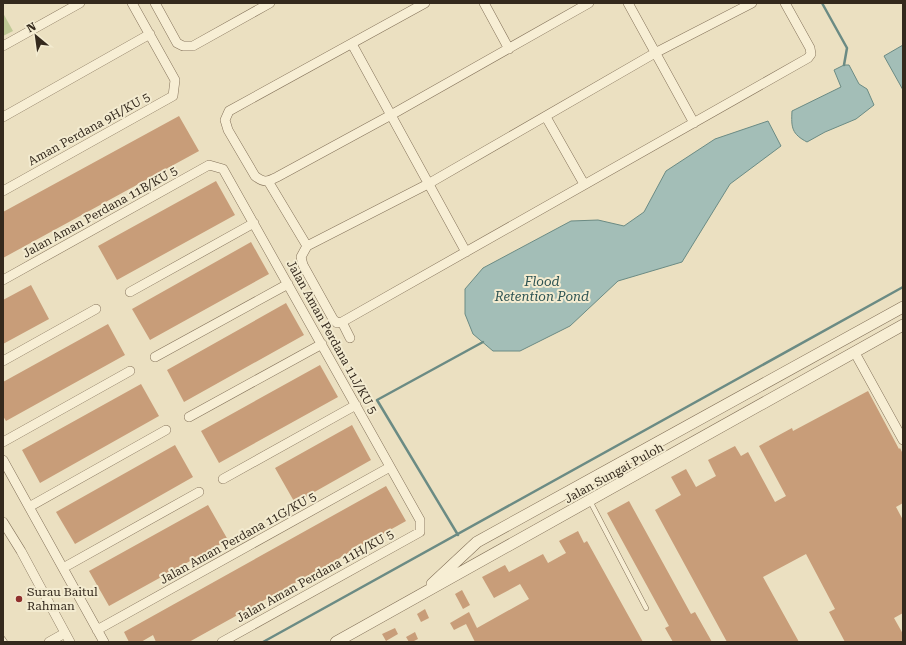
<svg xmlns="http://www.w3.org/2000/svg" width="906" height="645" font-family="'Roboto Serif',serif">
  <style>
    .green { fill: #c0c996 }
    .water { fill: #a3beb7; stroke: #6b8b84 }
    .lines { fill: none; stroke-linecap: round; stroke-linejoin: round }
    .stream { stroke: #6b8b84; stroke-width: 2.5 }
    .building { fill: #c89d79 }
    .service-casing { stroke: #84725a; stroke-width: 5.5 }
    .minor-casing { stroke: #84725a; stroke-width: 10 }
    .tertiary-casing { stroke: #84725a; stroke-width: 12 }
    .service { stroke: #f7eed4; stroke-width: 4.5 }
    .minor { stroke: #f7eed4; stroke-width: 9 }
    .tertiary { stroke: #f7eed4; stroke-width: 11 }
    .poi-dot { fill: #90302d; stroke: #f3ebd0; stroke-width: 1.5 }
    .labels { text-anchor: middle; stroke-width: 4; stroke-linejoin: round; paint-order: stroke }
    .street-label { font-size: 12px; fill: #34291d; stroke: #f3ebd0 }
    .poi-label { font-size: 12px; fill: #34291d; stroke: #f3ebd0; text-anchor: start }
    .water-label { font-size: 13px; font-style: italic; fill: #2d5352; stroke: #f3ebd0 }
  </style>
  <rect width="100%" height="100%" fill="#ebe0c1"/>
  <path class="green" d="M3,13L13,31L3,36Z"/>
  <path class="water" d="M903,45V90L884,56Z
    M844,65H849L859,84L867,89L874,105L856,119L825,132L807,142C792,134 791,128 792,111L841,87L834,70Z
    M768,121L781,146L730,184L682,262L618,281L570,326L520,351H493L473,334L465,314V289L483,268L571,221L598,220L624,226L644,212L666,171L715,139Z"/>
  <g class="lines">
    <path class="stream" d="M822,3L847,48L844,65
      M458,535L377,400L483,342
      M263,642L903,287"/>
  </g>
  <path class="building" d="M179,116L199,151L3,258V212Z
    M216,181L235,215L117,280L98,246Z
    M251,242L269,274L150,340L132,309Z
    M31,285L49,319L3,344V300Z
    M286,303L304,335L184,402L167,370Z
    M108,324L125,355L6,421L3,416V382Z
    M320,365L338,397L219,463L201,431Z
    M141,384L159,416L40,483L22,450Z
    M868,391L899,449L900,448L903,454V503L896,507L903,520V613L894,618L903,634V642H845L829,612L835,609L806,554L763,577L799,642H727L655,510L681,495L671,477L686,469L696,487L716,476L708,460L735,446L741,456L748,452L775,502L786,496L759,446L792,428L793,431Z
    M352,425L371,460L295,503L275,468Z
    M175,445L193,477L75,544L56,512Z
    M386,486L406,521L189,642H156L153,635L141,642H129L124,632Z
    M629,501L691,614L695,612L712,642H673L665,628L669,626L607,513Z
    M208,505L228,540L109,606L89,571Z
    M578,531L584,543L587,541L643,642H475L466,624L454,630L450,623L469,612L477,628L529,599L520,584L494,598L482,577L505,565L509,572L543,554L548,563L566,553L559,541Z
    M462,590L470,605L463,609L455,594Z
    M425,609L429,618L421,622L417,614Z
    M395,628L398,634L386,641L382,634Z
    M415,632L418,639L412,642H409L406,637Z"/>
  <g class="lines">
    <g class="service-casing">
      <path id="service" d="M590,501L646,608
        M3,639L5,642"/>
    </g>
    <g class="minor-casing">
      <path id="minor" d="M155,3L177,43L183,46H193L270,3
        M425,3L229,111L225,120L228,130L255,176C264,183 267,182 277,177L391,115L589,3
        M484,3L509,49
        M628,3L694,123
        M752,3L655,53L428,184L307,246L301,257L303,265L333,319L337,323L342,322L808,58L811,54L810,48L785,3
        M352,44L466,252
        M3,46L80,3
        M3,117L150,34
        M546,117L584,184
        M268,181L307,246
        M3,191L173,96L175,80L132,3
        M3,280L209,165L223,169L420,520V532L222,642
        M130,292L254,223
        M342,322L350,338
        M855,353L903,440
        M155,357L288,284
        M3,361L96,309
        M189,417L322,344
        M3,442L130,371
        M3,460L104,642
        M223,479L356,405
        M29,507L166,430
        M3,522L21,551L70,642
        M63,568L199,492
        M97,630L390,467
        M49,642L65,633"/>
    </g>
    <g class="tertiary-casing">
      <path id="tertiary" d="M432,584L477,542L903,307
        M336,642L903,325"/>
    </g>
    <use href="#service" class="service"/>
    <use href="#minor" class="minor"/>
    <use href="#tertiary" class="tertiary"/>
  </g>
  <circle class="poi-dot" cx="19" cy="599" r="4"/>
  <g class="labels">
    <g class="street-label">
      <text transform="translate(89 129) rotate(-29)" y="4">Aman Perdana 9H/KU 5</text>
      <text transform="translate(100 212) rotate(-29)" y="4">Jalan Aman Perdana 11B/KU 5</text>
      <text transform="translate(332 337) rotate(61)" y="4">Jalan Aman Perdana 11J/KU 5</text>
      <text transform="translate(614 473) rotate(-29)" y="4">Jalan Sungai Puloh</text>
      <text transform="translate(238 538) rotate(-29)" y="4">Jalan Aman Perdana 11G/KU 5</text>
      <text transform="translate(315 576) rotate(-29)" y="4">Jalan Aman Perdana 11H/KU 5</text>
    </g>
    <g class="poi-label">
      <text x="27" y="596">Surau Baitul<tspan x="27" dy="14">Rahman</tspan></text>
    </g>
    <g class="water-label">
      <text x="542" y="286">Flood<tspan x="542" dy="15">Retention Pond</tspan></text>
    </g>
  </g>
  <rect width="906" height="645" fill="none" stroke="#34291d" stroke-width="8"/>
  <g transform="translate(36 36) rotate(331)" stroke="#f3ebd0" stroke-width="3" paint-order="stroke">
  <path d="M0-3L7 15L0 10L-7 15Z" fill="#34291d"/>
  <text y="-6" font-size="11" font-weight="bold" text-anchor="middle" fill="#34291d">N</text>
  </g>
</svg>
